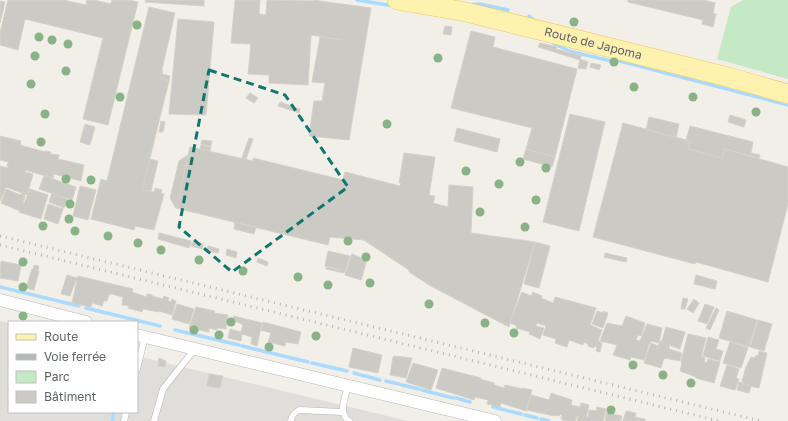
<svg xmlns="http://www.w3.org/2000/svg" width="788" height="421" font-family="'Golos Text',sans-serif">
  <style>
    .industrial { fill: #e0deda }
    .green { fill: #c5e8c5 }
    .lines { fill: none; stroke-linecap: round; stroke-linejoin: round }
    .stream { stroke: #aadaff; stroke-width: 3.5 }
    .building { fill: #cccac5; stroke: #d6d1c6 }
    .lane-casing { stroke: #b5b8bc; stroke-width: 7 }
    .street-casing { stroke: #b5b8bc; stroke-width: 13 }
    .primary-casing { stroke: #f2c960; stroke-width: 20 }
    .lane { stroke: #fff; stroke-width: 6 }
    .street { stroke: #fff; stroke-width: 12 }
    .primary { stroke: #fff2af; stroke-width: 19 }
    .rail { stroke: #b6b7b8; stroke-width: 3; stroke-dasharray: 1 5; stroke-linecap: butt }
    .tree { fill: #89b387 }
    .marked { fill: none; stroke: #0f766e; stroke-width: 3; stroke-dasharray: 8 5; stroke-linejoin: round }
    .labels { text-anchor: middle; stroke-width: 4; stroke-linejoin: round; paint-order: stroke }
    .street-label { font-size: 12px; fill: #5f6368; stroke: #fff }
  </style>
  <rect width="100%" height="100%" fill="#f1efe8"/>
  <path class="industrial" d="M0,321L9,323V412H137V356L408,421H0Z"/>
  <path class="green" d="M743,0H788V79L717,59L731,7Z"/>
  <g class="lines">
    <path class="stream" d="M357,0L394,6
      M470,5L480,4L508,10
      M529,16L535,21
      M553,43L569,51L611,61
      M620,61L788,105
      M0,287L79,306
      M86,308L160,326
      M175,330L239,345
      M242,346L308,362
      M312,363L347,371
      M354,373L380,380
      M386,381L399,384
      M402,385L419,389
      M422,390L453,398
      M456,398L470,402
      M493,407L521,414
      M525,415L537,418
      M541,419L549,421
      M112,421L114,412"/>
  </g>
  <path class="building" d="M8,0H63L86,5L87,0H94L111,4L112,0H128L138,2L108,125L83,119L103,38L25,19L18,50L0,45V33Z
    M146,0H204V6L145,2Z
    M235,0H260L259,14L266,15L267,0L313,1V0L371,8L349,140L309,136L314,101H322L325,83L312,82L320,37L342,40L311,35L308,85L269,83V75L248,74L251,44L231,43Z
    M628,0H704L715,3L713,13L716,14L713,27L702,24L703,20L628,2Z
    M0,1L5,2L0,23Z
    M149,7L175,13L160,78L169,81L142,190L154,192L155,188L162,190L161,193L164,194L154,230L135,226L134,230L91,219L101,179L107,181Z
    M178,19L214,22L206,115L169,114Z
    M445,26L452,27L451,35L443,34Z
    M471,31L495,37L493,47L577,69L555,157L526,149L532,128L451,108Z
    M540,43L557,47L556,49L581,56L580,59L588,62L586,69L578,68L580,60L538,47Z
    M591,63L601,65L599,70L590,67Z
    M161,70L163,71L162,74L170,76L169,81L160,78Z
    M250,93L258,98L254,103L246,98Z
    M280,102L300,109L299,113L278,106Z
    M570,114L605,122L579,231L543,222Z
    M730,115L746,120L744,127L728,122Z
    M649,117L679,124L676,138L646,130Z
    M161,121L165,122L163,132H159Z
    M623,123L690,141L688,149L722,158L725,149L788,167V204L768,282L696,262L695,264L593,237Z
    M85,124L95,127L90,145L80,142Z
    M690,126L753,142L751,153L760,155L759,158L725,149L722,158L688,149L690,141L686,140Z
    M457,128L500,139L497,152L454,141Z
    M0,136L21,141L20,145L45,152V151L51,152L50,154L59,155L58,159L84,165L81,181L54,174L53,178L25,170V172L33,174L27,195L24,194L23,195L25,196L23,203L24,204L30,189L48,195L41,219L19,212L20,211L1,203L6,189L21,195L22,193L6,187L0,201V166L8,168L9,167L7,166L8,162L0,160Z
    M249,138L253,139L246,159L242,158Z
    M202,140L212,141L211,146L201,144Z
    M201,145L211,147L210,151L200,149Z
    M190,147L253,161V158L343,180L345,172L400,186L401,183H399L404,153L435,157L429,195L435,196L433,203L448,207L449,185L473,187L471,233L535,242L509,327L429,285L409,272V270L364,240L330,237L328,245L176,208Z
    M526,149L555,157L552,167L523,159Z
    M189,154L176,208L170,198L179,161Z
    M150,159L158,161L151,191L142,190Z
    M44,176L76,187L72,200L39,189Z
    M80,186L96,190L88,220L73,216Z
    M52,193L68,200L64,208L49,202Z
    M48,204L63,209L58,224L44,219Z
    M235,222L256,227L254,234L234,229Z
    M159,233L191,241L189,248L158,239Z
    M192,242L203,244L202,249L191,246Z
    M535,242L550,246L539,288L524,284Z
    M208,246L219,249L218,253L207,251Z
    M227,249L237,252L236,258L226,255Z
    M328,251L350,256L345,271L325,266Z
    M605,253L627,258L626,262L604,257Z
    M352,254L366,260V263L361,280L345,275Z
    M258,258L268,262L267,266L257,262Z
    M1,261L21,265L18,281L0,278Z
    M34,265L39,266L38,271H39L34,290L26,288L32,269L33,270Z
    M326,267L345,271L344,273L326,269Z
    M67,275L77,278L78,276L133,289L132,292L146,297L147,294L152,295V296L163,299L164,296L169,298L168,301L171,302L172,299L176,301L172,315L159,311V312L143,309L142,312L128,308L129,306L122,305L123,297L112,294H109L107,301H104L102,306L93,303L94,298L91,307L72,303L77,280H76L70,296L61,294Z
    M696,275L717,281L715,289L694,284Z
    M522,292L531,296L533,292L542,296L541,298L553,303L555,297L596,308L590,325L602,330L598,341L602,343L600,352L596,351L597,347L594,346V348L588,346V344L584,342L583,345L569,340L567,347L555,343L556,339L543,335L546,326L537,323L536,326L544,328L540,339L529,334L530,332L516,328L517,326L510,323Z
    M683,298L688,299L685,309H681Z
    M694,299L699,303L693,313L687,309Z
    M177,304L194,309L189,324L172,319Z
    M705,304L714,307L707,324L698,321Z
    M196,307L215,311L214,313L228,315L226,329L217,328V330L209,328V332L189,328Z
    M716,308L719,310L710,330L706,328Z
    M597,311L603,313V311L608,313L603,328L592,324Z
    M727,311L757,320L749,347L719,338Z
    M234,316L262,323L257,346L251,344L252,337L242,334L241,341L228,338L230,329L241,332L243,325L233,320Z
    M626,316L645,323L641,336L638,335L636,340L640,341L647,324L662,328L659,343L651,341L650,344H649L644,360L631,357L630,360L613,355L617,345L600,341L607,323L622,326Z
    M758,320L772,324L764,351L750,347Z
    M263,322L301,332L298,344L286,342L285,346L268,342L271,333L261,330Z
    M666,327L685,332L680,349L671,346L670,344L669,349L682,353L680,361L664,358L661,368L644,363L651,343L658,346L660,341H662Z
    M688,334L706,338L702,353V357L705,358L704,362L707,363L708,359L720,362L714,383L696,378V377L680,371L682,363L681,362Z
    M708,337L719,340L716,349L723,351L720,361L703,356Z
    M730,342L748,348L741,368L723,363Z
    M353,348L382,355L378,373L349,367Z
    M759,351L767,353L759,388L742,384L743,381H742L746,367L751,357L755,358L756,355L758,356Z
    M394,356L412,358L406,378L390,375L393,357Z
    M159,358L166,361L165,367L158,366Z
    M413,363L438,370L431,390L406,382Z
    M727,365L739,369L736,378L739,379L735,390L720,386Z
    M442,368L481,378L480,379L494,383V385L504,388L505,385L523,389V388L532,390L526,411L501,403L500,407L487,404L488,400L475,397L474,400L436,388Z
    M209,374L223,376L220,388L207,386Z
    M739,382L751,386L749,393L737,390Z
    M551,393L572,400L571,405L580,407L581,403L589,405L586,417H588L589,410L596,411L597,407L606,409L603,421H577L578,416H577L575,421H566L561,419L562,415L560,414L559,416L554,415V416L527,410L531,395L549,400Z
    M626,411L636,413L635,417L645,419V421H623Z
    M606,413L622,416L621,421H605Z"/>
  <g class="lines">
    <g class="lane-casing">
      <path id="lane" d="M137,369L145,337
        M348,386C345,398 338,413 349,421
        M124,421L126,412
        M154,421L163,389L194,350
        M291,421C292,415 294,412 300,410L342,412"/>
    </g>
    <g class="street-casing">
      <path id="street" d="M0,300L86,322
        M137,335L495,421"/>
    </g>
    <g class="primary-casing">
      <g id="primary">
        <path id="s1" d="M397,0L466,12L728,77L788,94"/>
      </g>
    </g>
    <use href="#lane" class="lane"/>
    <use href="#street" class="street"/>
    <use href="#primary" class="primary"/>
    <path class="rail" d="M0,236L761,421
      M0,245L719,421"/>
  </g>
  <g class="tree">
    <circle cx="574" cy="22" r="4.5"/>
    <circle cx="137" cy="25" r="4.5"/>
    <circle cx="39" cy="37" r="4.5"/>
    <circle cx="52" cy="40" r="4.5"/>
    <circle cx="68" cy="44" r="4.5"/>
    <circle cx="35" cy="56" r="4.5"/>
    <circle cx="438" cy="58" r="4.5"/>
    <circle cx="614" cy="62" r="4.5"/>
    <circle cx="66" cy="71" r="4.5"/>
    <circle cx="31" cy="84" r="4.5"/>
    <circle cx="634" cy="87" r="4.5"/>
    <circle cx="120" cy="97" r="4.5"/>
    <circle cx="693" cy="97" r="4.5"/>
    <circle cx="756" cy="112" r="4.5"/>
    <circle cx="45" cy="114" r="4.5"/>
    <circle cx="387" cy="124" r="4.5"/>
    <circle cx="41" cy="142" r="4.5"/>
    <circle cx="520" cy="162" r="4.5"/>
    <circle cx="546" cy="168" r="4.5"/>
    <circle cx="466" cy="171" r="4.5"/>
    <circle cx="66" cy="179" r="4.5"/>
    <circle cx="91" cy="180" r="4.5"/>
    <circle cx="499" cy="184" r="4.5"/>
    <circle cx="536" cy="200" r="4.5"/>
    <circle cx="70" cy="204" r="4.5"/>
    <circle cx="480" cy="212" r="4.5"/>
    <circle cx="69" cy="219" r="4.5"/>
    <circle cx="43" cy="226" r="4.5"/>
    <circle cx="525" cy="227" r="4.5"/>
    <circle cx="75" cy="231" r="4.5"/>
    <circle cx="108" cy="236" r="4.5"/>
    <circle cx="348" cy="241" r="4.5"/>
    <circle cx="138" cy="243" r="4.5"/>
    <circle cx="161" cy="250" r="4.5"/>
    <circle cx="366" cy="257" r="4.5"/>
    <circle cx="199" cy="260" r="4.5"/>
    <circle cx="23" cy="262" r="4.5"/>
    <circle cx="243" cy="271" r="4.5"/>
    <circle cx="298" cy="277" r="4.5"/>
    <circle cx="370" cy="283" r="4.5"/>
    <circle cx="328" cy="285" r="4.5"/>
    <circle cx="23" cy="287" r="4.5"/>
    <circle cx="429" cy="304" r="4.5"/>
    <circle cx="23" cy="316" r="4.5"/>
    <circle cx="231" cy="322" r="4.5"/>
    <circle cx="485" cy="323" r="4.5"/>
    <circle cx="194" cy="330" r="4.5"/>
    <circle cx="514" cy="333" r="4.5"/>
    <circle cx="219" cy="335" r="4.5"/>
    <circle cx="316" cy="336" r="4.5"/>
    <circle cx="269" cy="347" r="4.5"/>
    <circle cx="633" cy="365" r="4.5"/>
    <circle cx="663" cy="375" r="4.5"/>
    <circle cx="691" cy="383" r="4.5"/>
    <circle cx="611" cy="410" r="4.5"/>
  </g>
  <path class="marked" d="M209,70L285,95L348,187L232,272L179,227Z"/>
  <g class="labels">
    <g class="street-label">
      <text dy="4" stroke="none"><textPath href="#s1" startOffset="201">Route de Japoma</textPath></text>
    </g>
  </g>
  <rect x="8" y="321" width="130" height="92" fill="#ffffff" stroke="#bfc1c3"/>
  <rect x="16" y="334" width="20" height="6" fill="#fff2af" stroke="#bfc1c3"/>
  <text x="44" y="341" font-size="12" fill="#5f6368">Route</text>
  <rect x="16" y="354" width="20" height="6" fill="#b6b7b8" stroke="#bfc1c3"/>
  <text x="44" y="361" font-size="12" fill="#5f6368">Voie ferrée</text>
  <rect x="16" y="371" width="20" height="12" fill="#c5e8c5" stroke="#bfc1c3"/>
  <text x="44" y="381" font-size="12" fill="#5f6368">Parc</text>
  <rect x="16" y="391" width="20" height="12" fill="#cccac5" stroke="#bfc1c3"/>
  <text x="44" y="401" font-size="12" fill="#5f6368">Bâtiment</text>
</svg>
